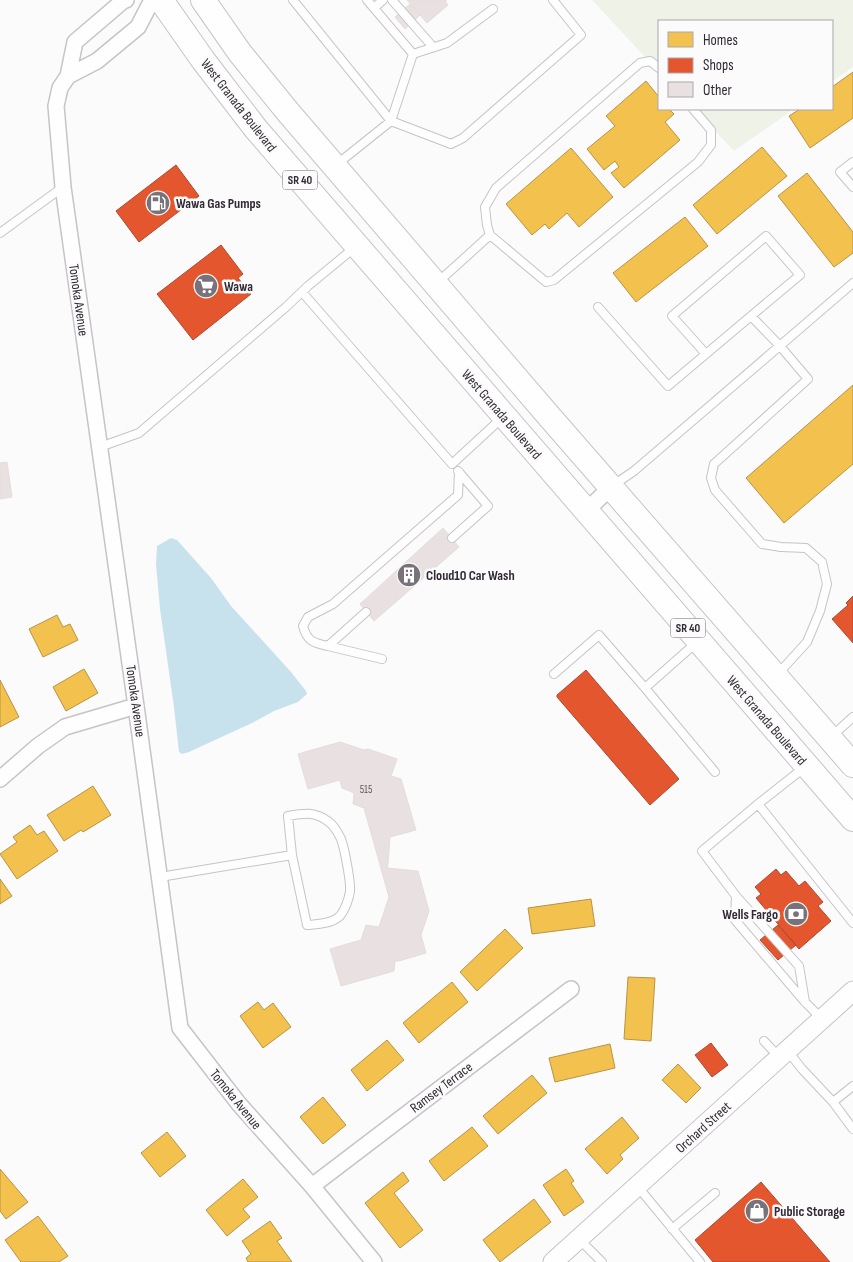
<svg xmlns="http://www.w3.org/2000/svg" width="853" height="1262" font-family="'Sofia Sans Condensed',sans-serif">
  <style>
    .green { fill: #eff3e7 }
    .water { fill: #c8e2ed }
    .homes { fill: #f2c14e; stroke: #b89346 }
    .shops { fill: #e4572e; stroke: #ae4930 }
    .building { fill: #e9e1e1; stroke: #e4dddb }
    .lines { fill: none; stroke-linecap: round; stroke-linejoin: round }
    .service-casing { stroke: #c7c3c9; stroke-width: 10 }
    .minor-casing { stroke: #c7c3c9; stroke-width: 18 }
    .tertiary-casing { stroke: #c7c3c9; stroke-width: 21 }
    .primary-casing { stroke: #c7c3c9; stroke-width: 26 }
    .service { stroke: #fefefe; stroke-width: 8 }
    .minor { stroke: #fefefe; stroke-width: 15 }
    .tertiary { stroke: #fefefe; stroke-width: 19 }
    .primary { stroke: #fefefe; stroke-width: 24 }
    .labels { text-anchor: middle; stroke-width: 5; stroke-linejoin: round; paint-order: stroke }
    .number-label { font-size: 11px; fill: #615962 }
    .shield { fill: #fbfbfb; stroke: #6e6870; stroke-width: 1 }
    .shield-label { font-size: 12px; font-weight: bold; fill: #312935 }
    .street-label { font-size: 14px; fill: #312935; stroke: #fbfbfb }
    .poi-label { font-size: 14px; font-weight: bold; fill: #312935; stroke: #fbfbfb; text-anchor: start }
  </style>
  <rect width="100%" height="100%" fill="#fbfbfb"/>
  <path class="green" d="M592,0H853V67L832,82V21H659V72Z
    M694,109H794L734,151Z"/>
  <path class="water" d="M171,538L177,540L211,578L231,606L291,672L306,691L307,694L298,702L274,711L252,723L189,752L182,754L179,752L174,707L160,609L156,564L157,546Z"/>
  <path class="homes" d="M853,72V118L810,148L789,116L800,109H832V87Z
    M646,81L659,97V109H669L674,114L665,122L680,140L624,188L611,173L619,167L615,161L604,170L587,149L615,126L606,116Z
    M762,147L787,176L717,234L693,205Z
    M571,148L613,197L579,227L567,213L549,229L545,224L532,235L506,204Z
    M807,173L853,232V253L834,267L778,196Z
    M685,217L708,246L636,302L613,273Z
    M853,385V464L784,523L746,478Z
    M57,615L63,627L70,624L78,640L43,657L29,629Z
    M84,669L98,693L66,711L53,687Z
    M0,680L19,717L0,727Z
    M93,786L111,815L83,832L81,830L64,841L47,815Z
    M30,825L37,835L44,831L58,851L17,879L0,854L17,842L13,837Z
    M0,879L12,896L0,904Z
    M591,899L595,926L532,934L528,908Z
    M505,929L523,948L477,991L460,972Z
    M628,977L655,978L651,1041L624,1039Z
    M452,982L468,1002L419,1043L403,1023Z
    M258,1002L264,1010L273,1003L291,1027L263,1048L240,1016Z
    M387,1040L404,1060L367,1091L351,1070Z
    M610,1044L615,1068L555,1082L549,1058Z
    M678,1064L701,1088L686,1103L662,1080Z
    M532,1075L547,1093L498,1134L483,1116Z
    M323,1097L346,1125L323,1144L300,1117Z
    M622,1117L639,1138L620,1155L623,1159L607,1174L585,1149Z
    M472,1127L488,1146L444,1181L429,1161Z
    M167,1132L186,1156L160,1177L141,1153Z
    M0,1169L28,1202L6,1219L0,1211Z
    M566,1169L574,1181L571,1183L584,1202L564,1216L543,1185Z
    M403,1172L409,1181L394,1193L423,1230L400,1248L365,1203Z
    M243,1179L258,1197L243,1209L250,1217L227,1236L206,1210Z
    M534,1199L551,1222L500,1262L483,1240Z
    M38,1216L68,1256L59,1262H21L5,1240Z
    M270,1221L282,1238L277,1241L292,1262H248L246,1258L251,1254L242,1241Z"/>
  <path class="shops" d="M176,165L199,196L139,242L116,211Z
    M221,245L243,274L238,278L251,294L193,340L157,294Z
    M853,596V643L832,619L848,605L846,603Z
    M586,670L679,779L650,805L557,697V695Z
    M776,869L781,875L786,871L799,886L805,881L823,902L818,906L831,921L799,949L756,898L761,894L755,887Z
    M778,925L796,945L778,960L760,940Z
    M711,1043L728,1065L712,1077L695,1055Z
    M761,1182L830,1262H713L695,1240Z"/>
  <path class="building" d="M407,0H447L445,1L448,5L427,23Z
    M410,4L420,15L405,29L395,17Z
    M7,462L12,497L0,499V463Z
    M443,528L459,547L374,621L360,604Z
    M340,742L364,750L368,749L397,759L391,776L401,779L416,830L390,837L388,864L387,868L418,871L429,911L421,935L426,953L399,961H395L394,971L341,986L330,949L361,940L366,925L379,927L389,897L364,808L353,804L354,793L342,788L340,780L308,789L298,754Z"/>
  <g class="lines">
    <g class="service-casing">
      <path id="service" d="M293,0L391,121L451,144L463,138L581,35L553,0
        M392,0L433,47
        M374,8L383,0
        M413,54L447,43L493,9
        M659,68L650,61L640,63L496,188L485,207L487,225L490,235L546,282L554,280L698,162L711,145V130L693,109
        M853,162L840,172L853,187
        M336,165L391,121L413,54L367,0
        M0,233L63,187
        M437,283L490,235
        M302,292L452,464L503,417
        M598,307L668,386L751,316L780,346L808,379L714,464L711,478L715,490L762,544L781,547L806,548L822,562L827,584L820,611L807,642L777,675
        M706,354L672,316L766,236L800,275L751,316
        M100,447L139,433L286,307L308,286L354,248
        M612,486L634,471L853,283
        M452,538L488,506L458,471
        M366,612L328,646C313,643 307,641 303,626L308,617L333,604L458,495L459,472
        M328,646L382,659
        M554,674L599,635L645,688L697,642
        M645,688L715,772
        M831,737L853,717
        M805,767L758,804L702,851L736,896L735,920L805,1002L822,1019
        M758,804L853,923
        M160,877L292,855L288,816C304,813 315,811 329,822C333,825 338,833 340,837C344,844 351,883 350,891C349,899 345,910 340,916C331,924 318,924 307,925L292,855
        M736,896L799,966L805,1002
        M764,1041L779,1057
        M787,1050L802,1069L833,1102L853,1129
        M833,1102L853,1086
        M638,1187L700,1262
        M672,1229L715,1193
        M579,1239L602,1262"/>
    </g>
    <g class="minor-casing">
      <path id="minor" d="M126,0L123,1L75,42L68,76L60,88L56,106L63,187L136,706L180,1028L239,1104L312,1186L374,1262
        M68,76L97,61L138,27L152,0
        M586,511L611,487
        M0,779L38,746L65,727L136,706
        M312,1186L571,989"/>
    </g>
    <g class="tertiary-casing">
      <path id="tertiary" d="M553,1262L853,991"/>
    </g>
    <g class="primary-casing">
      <path id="primary" d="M161,0L203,60L256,129L853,819
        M203,0L240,53L288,112L548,415L853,765"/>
    </g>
    <use href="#service" class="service"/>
    <use href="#minor" class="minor"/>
    <use href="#tertiary" class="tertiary"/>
    <use href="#primary" class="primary"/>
  </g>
  <defs>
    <g id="fuel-disc" transform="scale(1.25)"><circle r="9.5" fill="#78727a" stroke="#fbfbfb"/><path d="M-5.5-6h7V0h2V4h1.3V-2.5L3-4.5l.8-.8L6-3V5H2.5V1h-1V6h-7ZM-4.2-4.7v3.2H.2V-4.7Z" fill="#fff"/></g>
    <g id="supermarket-disc" transform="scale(1.25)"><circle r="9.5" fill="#78727a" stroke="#fbfbfb"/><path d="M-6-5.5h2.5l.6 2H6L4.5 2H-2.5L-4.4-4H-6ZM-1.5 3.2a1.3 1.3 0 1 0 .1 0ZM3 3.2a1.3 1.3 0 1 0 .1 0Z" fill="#fff"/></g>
    <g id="building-disc" transform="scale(1.25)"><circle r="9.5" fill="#78727a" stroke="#fbfbfb"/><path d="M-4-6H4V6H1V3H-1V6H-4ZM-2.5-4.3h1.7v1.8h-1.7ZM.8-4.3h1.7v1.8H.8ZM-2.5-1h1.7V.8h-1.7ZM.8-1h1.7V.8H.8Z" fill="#fff"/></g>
    <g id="bank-disc" transform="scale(1.25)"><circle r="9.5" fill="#78727a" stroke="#fbfbfb"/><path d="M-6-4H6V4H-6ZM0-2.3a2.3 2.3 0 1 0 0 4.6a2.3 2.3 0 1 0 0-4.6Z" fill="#fff"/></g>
    <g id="shop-disc" transform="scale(1.25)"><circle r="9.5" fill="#78727a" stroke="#fbfbfb"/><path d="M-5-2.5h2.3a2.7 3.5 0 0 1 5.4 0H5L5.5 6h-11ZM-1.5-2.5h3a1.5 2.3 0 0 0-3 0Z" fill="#fff"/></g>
  </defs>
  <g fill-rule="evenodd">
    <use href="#fuel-disc" x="158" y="203"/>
    <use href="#supermarket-disc" x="206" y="286"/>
    <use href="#building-disc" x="409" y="575"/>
    <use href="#bank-disc" x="796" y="914"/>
    <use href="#shop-disc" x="757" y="1211"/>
  </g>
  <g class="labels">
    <g class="number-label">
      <text x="366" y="793">515</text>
    </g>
    <g class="shield">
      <rect x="282.5" y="170.5" width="35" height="19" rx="4"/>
      <rect x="670.5" y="618.5" width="35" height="19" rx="4"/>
    </g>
    <g class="shield-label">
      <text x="300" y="184">SR 40</text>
      <text x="688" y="632">SR 40</text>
    </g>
    <g class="street-label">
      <text transform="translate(239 105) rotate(52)" y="5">West Granada Boulevard</text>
      <text transform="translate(79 300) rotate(82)" y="5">Tomoka Avenue</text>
      <text transform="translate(502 414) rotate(49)" y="5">West Granada Boulevard</text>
      <text transform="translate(136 701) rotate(82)" y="5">Tomoka Avenue</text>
      <text transform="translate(767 720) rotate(49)" y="5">West Granada Boulevard</text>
      <text transform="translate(441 1087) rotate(-37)" y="5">Ramsey Terrace</text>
      <text transform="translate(236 1099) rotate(51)" y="5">Tomoka Avenue</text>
      <text transform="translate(703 1127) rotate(-42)" y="5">Orchard Street</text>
    </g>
    <g class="poi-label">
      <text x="176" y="208">Wawa Gas Pumps</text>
      <text x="224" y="291">Wawa</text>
      <text x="426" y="580">Cloud10 Car Wash</text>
      <text x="778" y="919" text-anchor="end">Wells Fargo</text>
      <text x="774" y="1216">Public Storage</text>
    </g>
  </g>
  <rect x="658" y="20" width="175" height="90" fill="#fbfbfb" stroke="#aaa7ac"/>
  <rect x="668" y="32" width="25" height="15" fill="#f2c14e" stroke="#aaa7ac"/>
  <text x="703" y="45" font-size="15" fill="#312935">Homes</text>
  <rect x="668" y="58" width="25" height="15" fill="#e4572e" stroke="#aaa7ac"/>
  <text x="703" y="70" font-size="15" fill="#312935">Shops</text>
  <rect x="668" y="82" width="25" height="15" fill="#e9e1e1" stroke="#aaa7ac"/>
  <text x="703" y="95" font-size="15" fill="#312935">Other</text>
</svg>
